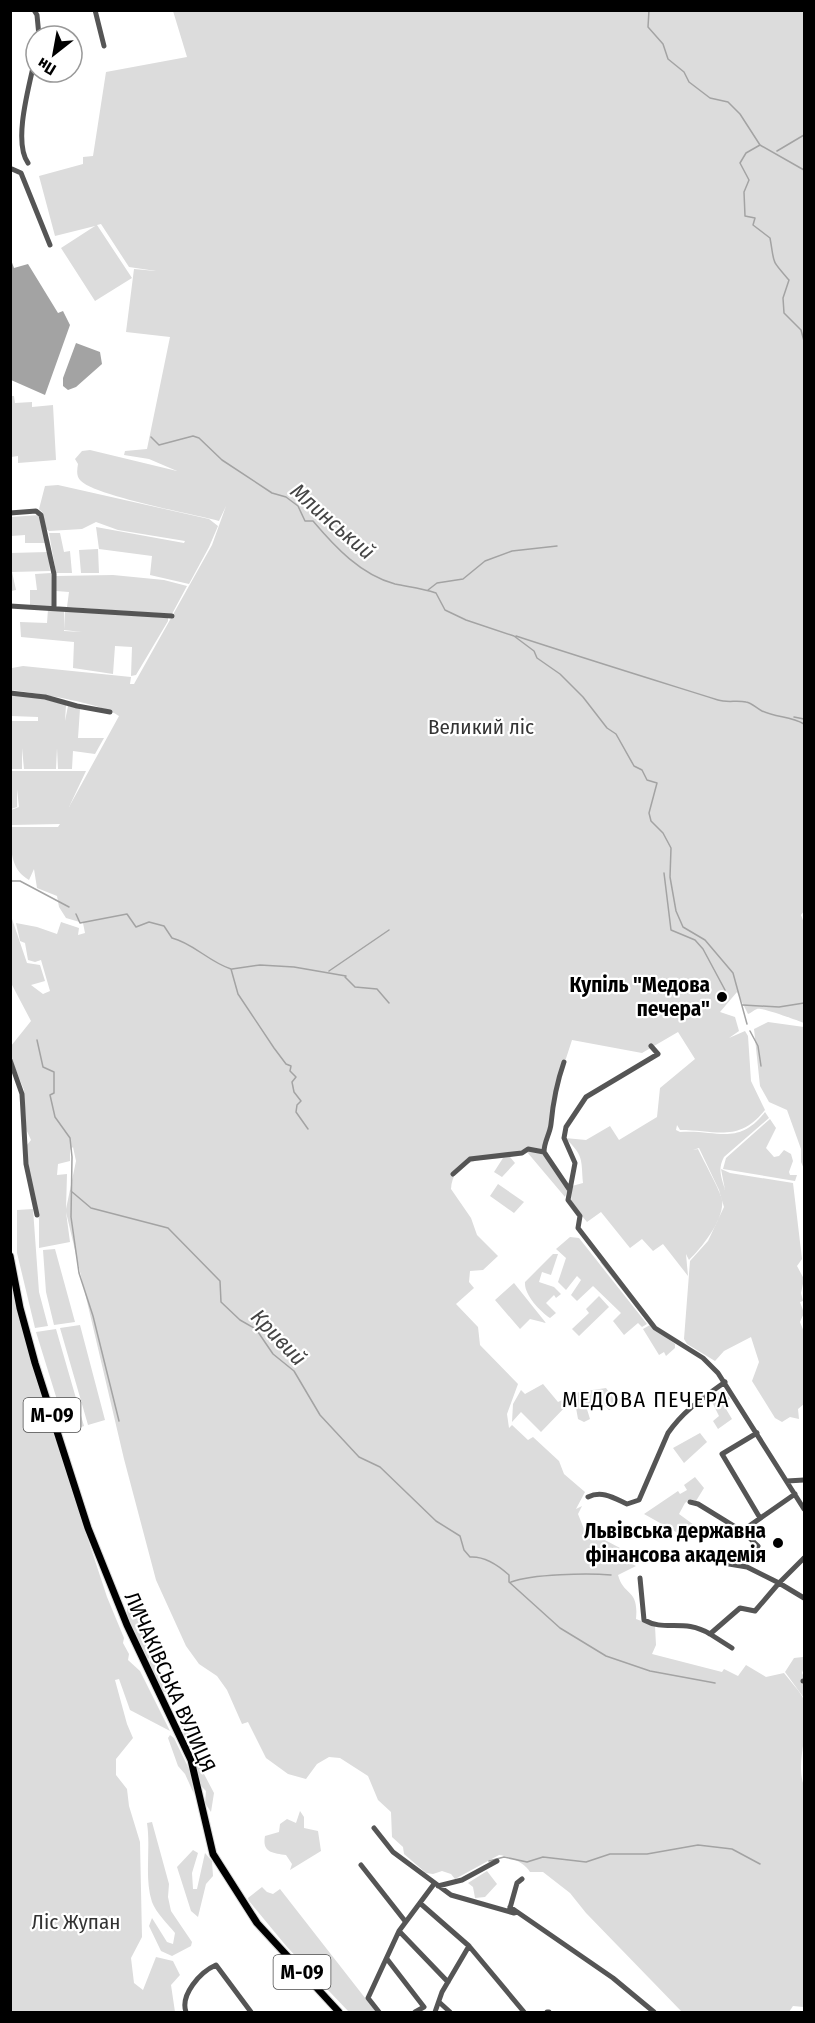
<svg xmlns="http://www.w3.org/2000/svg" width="815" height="2023" font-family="'Fira Sans Condensed',sans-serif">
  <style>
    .green { fill: #dcdcdc; fill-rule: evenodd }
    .water { fill: #a3a3a3 }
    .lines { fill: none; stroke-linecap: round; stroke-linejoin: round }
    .stream { stroke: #a3a3a3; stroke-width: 1.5 }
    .major-casing { stroke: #dbdbdb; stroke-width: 9 }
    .minor { stroke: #555; stroke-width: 5 }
    .major { stroke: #000; stroke-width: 7 }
    .poi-dot { fill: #000; stroke: #fff; stroke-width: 2 }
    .labels { text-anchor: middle; stroke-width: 4.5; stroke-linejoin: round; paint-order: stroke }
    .shield { fill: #fff; stroke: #4c4c4c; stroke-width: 1.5 }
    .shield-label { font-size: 20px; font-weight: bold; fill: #000 }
    .park-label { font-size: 21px; fill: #333; stroke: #fff }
    .poi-label { font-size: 21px; font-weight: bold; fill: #000; stroke: #fff; text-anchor: end }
    .street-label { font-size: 21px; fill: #000; stroke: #fff }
    .water-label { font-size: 22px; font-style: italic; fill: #444; stroke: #fff }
    .neighbourhood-label { font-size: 22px; letter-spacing: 1.5px; fill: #000; stroke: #fff }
  </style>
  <rect width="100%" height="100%" fill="#fff"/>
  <path class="green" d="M173,11H804V911L801,915L804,923V1023C796,1020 762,1007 757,1009C754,1010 751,1013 748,1014L737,992L720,1012L735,1017L739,1031L729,1038L745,1031L748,1036L751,1081L765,1110C738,1143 717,1130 680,1130L677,1125L676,1130L680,1132C717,1129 738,1147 765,1112L769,1118L724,1157C717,1170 722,1178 725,1190L721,1169L730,1173L793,1183L802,1259L797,1266L804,1279L801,1293L803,1301L800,1302L804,1313L800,1322L804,1332V1404L798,1409L799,1419L790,1417L782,1422L775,1418L752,1381L759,1362L751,1337L724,1351L715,1361L687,1344L684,1339L690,1261L708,1241L724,1207L719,1190L699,1148L693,1150L698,1149C703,1160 721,1192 722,1200C725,1218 702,1248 689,1260L686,1254L688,1276L663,1244L653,1251L642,1239L630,1248L601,1212L587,1222L571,1203L572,1186L583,1183C581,1159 584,1156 565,1138L586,1140L610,1126L619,1140L657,1117L660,1088L695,1059L678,1032L642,1053L572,1040L560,1077L544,1153L568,1189L565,1197L527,1152L510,1157L515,1163L502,1177L494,1172L503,1158C480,1159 453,1160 451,1189L471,1218L477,1235L498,1256L483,1270L470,1271L469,1282L474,1288L456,1304L478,1327L480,1345L518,1384L507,1414L509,1428L512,1425L528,1440L533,1437L559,1461L564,1474L585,1492L576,1509L582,1506L578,1514L584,1529L620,1548L626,1561L636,1566L618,1575C624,1597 639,1588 636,1619L655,1626L656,1645L652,1654L722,1672L724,1669L738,1676L746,1665L766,1677L784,1673C790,1681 800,1691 804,1700C813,1723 794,1760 804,1786V2007L793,2006L789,2012H682L586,1913L570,1893L543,1872H530C525,1863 509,1856 499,1855L455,1879L451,1874L442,1871L433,1874L426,1873L404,1854L403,1847L392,1837L391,1812L378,1800L368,1776L340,1758L329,1757L317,1764L306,1779L288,1774L266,1758L248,1722L242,1724L227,1690L217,1676L199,1664L186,1646L156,1580L124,1459L66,1212L70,1242L39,1248V1220L29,1175L27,1145L31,1140L26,1129L24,1090L11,1058V1046L31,1021L11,983V916L27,963L40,965L45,981L31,985L43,994L50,991L41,960L35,962L28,960L25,943L20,941L16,923L37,927L57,934L61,922L79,928L78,935L85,933L83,923L66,918L59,907L57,896L37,888L34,869L29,880C9,869 11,847 11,827H58L60,824L11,825V810L19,807L17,789V807L11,809V771H86L69,807L119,716C105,704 32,692 11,690L10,665L12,668L23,666L131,677L130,684H134L212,545L226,506L219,521C193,514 96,496 81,481C76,477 77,470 78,464L75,459L82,451L90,450L177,471L149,459L124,455L125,451L147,449L170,337L126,332L134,269L156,271L129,267L101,224L97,225L132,278L95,301L61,248L95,226L55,236L39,176L83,164V157L93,156L106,72L187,57ZM73,1147L76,1161L66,1209L67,1174L57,1175L58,1164L70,1161V1150Z
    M11,396H14L15,403L32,402V407L53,405L56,460L18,463V456L11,457Z
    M58,485L209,519L218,526L209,547L189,584L150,575L152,556L99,549L96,527L184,543L185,541L118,530L96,522L82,529L49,531L45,528L43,513L39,509L45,486Z
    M40,515L46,543H25V535L11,536V517Z
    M49,533H60L64,552L70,551L72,573H56Z
    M98,549L99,573H81L79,550Z
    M48,552L50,571L12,572L16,590L11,591L10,553Z
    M51,573L52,606H30V590H37L35,574Z
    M113,575L164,580L187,586L172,614L67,607L69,592L56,591V576Z
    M48,609L64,610V631L82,632L64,630L65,610L168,618V621L136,675L131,676L132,647L115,646L113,674L73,668L74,642L21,637L20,622L47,623Z
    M10,695L33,696L66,705L65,721L68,706L80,709L78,738H104L95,754L73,751L72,769H58L57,748L56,769H24L22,748V769H11V721H38V717L11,716Z
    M768,1022L804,1027V1169L801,1162V1149L787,1110L769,1102L760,1086L754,1029Z
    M770,1119L776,1128L766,1148L774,1157L779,1156L784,1150L791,1154L793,1161L789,1172L790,1175H797L795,1181L723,1169L726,1158Z
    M498,1184L524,1202L514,1213L490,1196Z
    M33,1209L39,1292L48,1326L35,1328L17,1253V1210Z
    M570,1237L579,1238L647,1324L642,1327L638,1323L624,1335L613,1321L621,1313L593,1286L577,1301L571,1295L581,1280L577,1276L566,1290L558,1282L566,1258L556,1249Z
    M55,1249L75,1322L54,1325L46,1292L43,1250Z
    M553,1254H558L551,1275L542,1272L539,1282L554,1287L561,1294L556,1298L554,1295L546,1303L556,1313L550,1318C540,1311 524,1295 525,1282Z
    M602,1260L654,1328L675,1344V1348L666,1356L664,1352L659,1355L643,1329L650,1325L600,1262Z
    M10,1280L47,1415L107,1597L124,1638L123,1643L129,1654L128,1660L140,1671L170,1731L130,1710L119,1679L115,1680L127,1724L133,1738L116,1759V1775L127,1789L129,1806L140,1842L142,1937L131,1958L134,1983L143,1990L156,1957L173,1961L180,1975L171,1985L175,2012H11Z
    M514,1283L546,1323L530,1319L520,1329L495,1300Z
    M599,1296L609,1307L579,1336L572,1329L589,1313L586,1309Z
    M80,1325L105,1420L88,1425L60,1328Z
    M56,1329L84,1426L67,1432L36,1332Z
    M543,1384L558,1402L579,1392L606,1388L614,1399L634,1397L609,1410L600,1401L586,1406L590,1419L584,1422L578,1419L576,1408L569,1403L541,1432L521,1412L512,1422L513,1404L521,1390L525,1394Z
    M723,1391L730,1399L723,1404L732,1419L718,1429L713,1421L719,1416L709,1396Z
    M700,1433L707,1442L684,1463L673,1448Z
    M695,1477L704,1488L696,1501L690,1499L685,1503L679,1514L694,1525L685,1537L644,1514L678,1491L680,1494L687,1490L684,1485Z
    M128,1602L132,1603C136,1621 150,1637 151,1656C163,1669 168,1688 177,1703L175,1705L167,1693L159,1689C160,1678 148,1671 150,1659L145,1657C138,1641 123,1620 128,1602Z
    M803,1657L804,1667L802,1673L804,1677V1698L785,1672L794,1658Z
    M179,1719L188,1724L204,1765V1774L214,1793L211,1812L205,1803L206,1791L201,1786Z
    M170,1735L174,1738L189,1769L194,1794L185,1774L178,1766L168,1738Z
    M300,1811L304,1817V1828L318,1831L321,1851L290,1870L292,1864L286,1855C272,1853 262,1852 265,1836L279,1832L280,1824L287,1819L296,1823Z
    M152,1822L169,1884L168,1897L171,1911L192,1942L191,1946L172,1956L161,1951L149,1926L152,1918L167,1942L173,1944L175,1933C168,1924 156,1913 152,1902C144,1877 151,1849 147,1823Z
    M193,1850L198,1853L192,1873L193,1889H197L205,1853L212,1861L213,1876L206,1884L198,1917L191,1911L177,1867Z
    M487,1871L497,1884L485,1897L475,1898L473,1887L468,1883Z
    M262,1887L267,1892L273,1894L280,1889L376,2012H349L287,1947L249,1901L248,1898Z"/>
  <path class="water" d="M10,257L14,268L28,264L58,313L63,311L70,325L45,395L11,380Z
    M76,343L100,352L102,364L76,387L68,390L63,386V378Z"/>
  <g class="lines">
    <path class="stream" d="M649,10L648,27L663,44L668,59L684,72L689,82L710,98L728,102L740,114L760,145L804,170
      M760,145L746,153L740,163L749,180L744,192L745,216L755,218L753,225L770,238C775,265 770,258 789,280L783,298L784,313L801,330L804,341
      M777,151L804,135
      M151,437L159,445L193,436L199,438L222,460L272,493L286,497L298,506L305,521H313C335,547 361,575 395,584C409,587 421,588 436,593L445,610L466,620L514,636L534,651L537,658L560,674L583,697L607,728L616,734L634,766L642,770L647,780L657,783L649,813L651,821L663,833L671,848L670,877L676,911L683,927L705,940L733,973L747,1024
      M428,590L437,583L463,579L485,561L512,551L557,546
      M516,636C583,658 651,679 718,700C727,703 737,700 746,702C752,703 756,708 762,711C777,718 790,716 804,724
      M794,717L804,719
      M664,873L671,930L695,940L703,949L725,990L720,1000
      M10,881H20L69,907
      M76,914L80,923L127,914L136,927L149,922L164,926L172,938C193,943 209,962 231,969L238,994L274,1048L286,1064L291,1066L290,1071L296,1077L292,1082L294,1092L301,1101L297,1105L296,1112L308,1129
      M232,969L260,965L294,967L346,976
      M329,971L389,930
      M345,977L355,987L377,989L389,1003
      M721,995L724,996L722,997
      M743,1005L779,1007L804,1003
      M750,1031L758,1046L761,1066
      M37,1040L43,1067L54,1072V1093L50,1095L55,1117L70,1138L72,1157L71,1217L79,1273L93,1316L119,1421
      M71,1191L91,1208L168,1228L220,1281L221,1302L240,1320L256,1329L273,1354L294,1371L320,1415L359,1457L380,1467L436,1521L460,1536L464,1550L470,1557C484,1556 498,1565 509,1575V1582L560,1628L606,1656L650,1671L715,1683
      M511,1582C532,1574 588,1573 611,1575
      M489,1861L504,1857L527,1862L543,1857L586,1862L610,1854H647L698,1845L732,1849L760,1864"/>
    <g class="major-casing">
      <path id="major" d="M10,1256L20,1308L35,1363L88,1528L127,1625L191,1760L213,1854L257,1923L339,2012"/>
    </g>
    <path class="minor" d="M34,10L37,15L39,36
      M95,10L104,46
      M28,163C12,141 31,80 36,54
      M12,169L21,173L50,245
      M10,513L36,511L41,515L54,574V608
      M10,606L172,616
      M10,693L45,697L77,706L110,712
      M651,1046L658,1054L586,1097L566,1127L564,1138L575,1163L568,1200L580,1216L578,1228L655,1328L703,1358L718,1373L804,1509
      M10,1060L22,1094L26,1164L37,1215
      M564,1062C557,1082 553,1102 551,1124C550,1134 544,1141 544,1152L569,1189
      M453,1174L470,1159L522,1153L528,1149L544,1152
      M757,1433L722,1454L760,1518
      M787,1481L804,1480
      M588,1497C602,1490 614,1498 627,1504L639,1500L668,1433C684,1410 703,1398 725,1382
      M690,1502L698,1504L742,1531L758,1546
      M742,1531L795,1494
      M729,1564L747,1567L779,1583L804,1558
      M640,1578L644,1620C665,1632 684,1618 710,1634L740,1608L755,1611L779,1583L804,1598
      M710,1634L732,1648
      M803,1681H804
      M374,1828L393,1852L451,1895L514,1913
      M361,1865L405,1921
      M438,1886L462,1880L497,1861
      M421,1904L469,1946L524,2012
      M510,1907L613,1978L654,2012
      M510,1908L517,1883L522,1879
      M399,1931L448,1982
      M387,1959L424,2007L415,2012
      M439,2002L450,2012
      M186,2012C180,1995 200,1972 216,1965L251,2012
      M379,2012L368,1998L399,1931L434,1884
      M435,2012L442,1992L469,1946
      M547,2012H549"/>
    <use href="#major" class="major"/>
  </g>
  <g class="poi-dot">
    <circle cx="722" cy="997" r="6"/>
    <circle cx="778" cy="1543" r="6"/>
  </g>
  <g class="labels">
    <g class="shield">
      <rect x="23.5" y="1398" width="57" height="34" rx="4.5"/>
      <rect x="273.5" y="1955" width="57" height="34" rx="4.5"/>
    </g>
    <g class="shield-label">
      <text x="52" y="1422">М-09</text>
      <text x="302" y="1979">М-09</text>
    </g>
    <g class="park-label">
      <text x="481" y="734">Великий ліс</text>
      <text x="76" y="1929">Ліс Жупан</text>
    </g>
    <g class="poi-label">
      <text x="710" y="992">Купіль "Медова<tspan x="710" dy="24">печера"</tspan></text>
      <text x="766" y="1538">Львівська державна<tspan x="766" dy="24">фінансова академія</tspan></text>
    </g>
    <g class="street-label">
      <text transform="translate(170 1682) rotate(66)" y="7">ЛИЧАКІВСЬКА ВУЛИЦЯ</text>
    </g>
    <g class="water-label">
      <text transform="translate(333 521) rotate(41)" y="8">Млинський</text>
      <text transform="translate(279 1337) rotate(46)" y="8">Кривий</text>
    </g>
    <g class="neighbourhood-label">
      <text x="646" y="1407">МЕДОВА ПЕЧЕРА</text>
    </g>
  </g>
  <rect width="815" height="2023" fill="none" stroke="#000000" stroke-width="24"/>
  <g transform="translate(54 54) rotate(211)"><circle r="28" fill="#ffffff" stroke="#999999" stroke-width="1.5"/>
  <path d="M0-4.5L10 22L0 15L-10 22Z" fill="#000000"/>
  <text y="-9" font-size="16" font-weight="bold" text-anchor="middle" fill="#000000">Пн</text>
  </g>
</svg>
